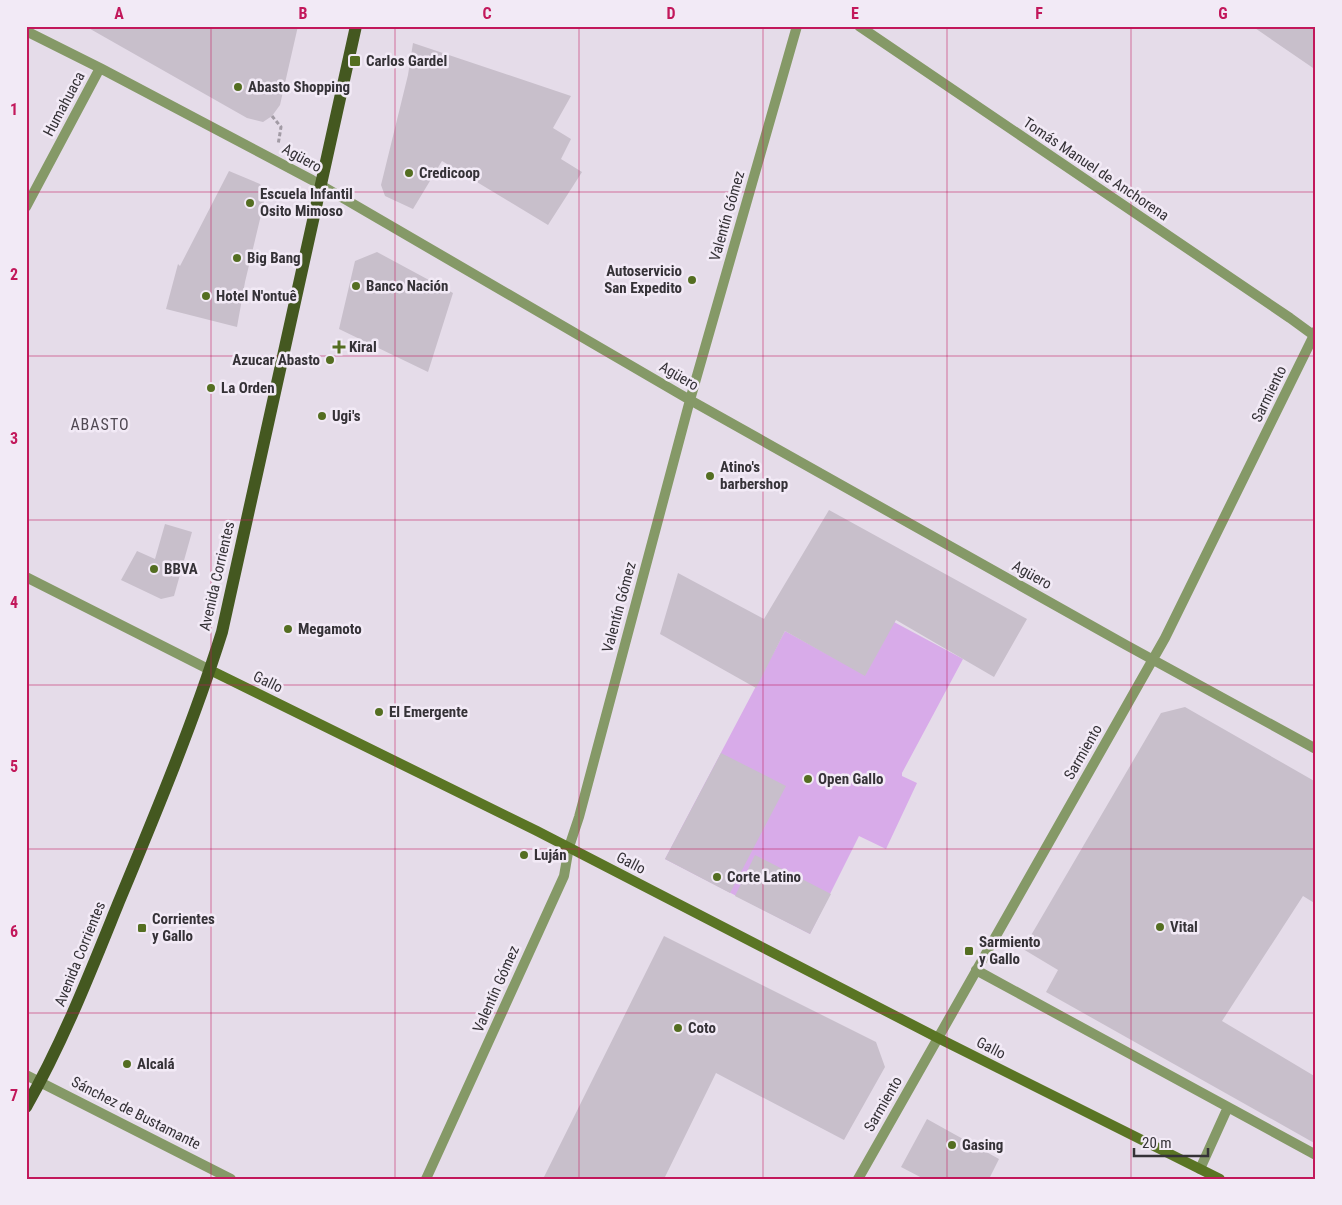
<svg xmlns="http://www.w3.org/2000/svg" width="1342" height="1205" font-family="'Roboto Condensed',sans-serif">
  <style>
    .green { fill: #d8abe9 }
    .building { fill: #c8bfcb }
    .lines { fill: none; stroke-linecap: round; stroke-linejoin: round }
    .path { stroke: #a29ba5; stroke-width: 3; stroke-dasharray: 4 2.5; stroke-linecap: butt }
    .service { stroke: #859967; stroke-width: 10 }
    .minor { stroke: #859967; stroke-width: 10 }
    .secondary { stroke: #5a7524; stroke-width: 10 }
    .primary { stroke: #445820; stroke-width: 12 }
    .grid { fill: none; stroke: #c2185b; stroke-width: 1; stroke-opacity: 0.55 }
    .poi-dot { fill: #546e21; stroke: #f2eaf6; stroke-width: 2 }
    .labels { text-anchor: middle; stroke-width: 5; stroke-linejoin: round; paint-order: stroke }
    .poi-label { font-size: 15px; font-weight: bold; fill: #353237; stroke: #f2eaf6; text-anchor: start }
    .street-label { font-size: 15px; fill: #353237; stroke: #f2eaf6 }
    .neighbourhood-label { font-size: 16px; letter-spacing: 1px; fill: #504953; stroke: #f2eaf6 }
    .neatline { fill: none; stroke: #c2185b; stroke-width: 2 }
    .grid-label { font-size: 16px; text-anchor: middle; font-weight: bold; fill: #c2185b }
  </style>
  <rect width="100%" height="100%" fill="#e5dce9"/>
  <path class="green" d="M894,622L963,659L902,773V776L917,783L886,849L859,836L810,934L665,859L785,631L865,675Z"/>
  <path class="building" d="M85,26H298L280,105L272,116L263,122L247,118Z
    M1252,26H1312L1316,28V70Z
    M413,43L571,96L553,128L571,139L561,159L582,172L548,225L442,161L413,209L385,196L381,185L408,75Z
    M229,171L260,184L266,194L245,282L237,327L166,309L178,264L180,266Z
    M377,252L453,293L428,372L339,329L355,261Z
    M829,510L1027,619L994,677L896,620L865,676L785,631L756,688L660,634L678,573L764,619Z
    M165,524L192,532L174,596L161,599L121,580L137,551L155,559Z
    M1185,707L1316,782V904L1303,896L1222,1021L1316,1077V1144L1046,992L1058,970L1023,949L1161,713Z
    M721,753L786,786L730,893L665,859Z
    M755,855L831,894L810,934L735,896Z
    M664,936L876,1042L885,1067L844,1140L716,1073L664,1179H543Z
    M927,1119L999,1159L989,1179H924L901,1167Z"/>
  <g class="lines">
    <path class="path" d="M272,116L281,127L278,145"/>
    <path class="service" d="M976,970L1316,1155
      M1200,1169L1228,1107"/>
    <path class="minor" d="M859,26L1290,318L1316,337
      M26,31L100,68L312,180L690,400L1126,645L1316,749
      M26,207L100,68
      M26,577L210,670
      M26,1075L231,1179
      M426,1179L564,876L569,847L579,817L690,400L797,26
      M858,1179L1165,638L1316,331"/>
    <path class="secondary" d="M210,670L537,831L938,1038L1220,1179"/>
    <path class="primary" d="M26,1107C63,1042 90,973 118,904C155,815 193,724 222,632L356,26"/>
  </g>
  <path class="grid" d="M211,26V1179M395,26V1179M579,26V1179M763,26V1179M947,26V1179M1131,26V1179M26,192H1316M26,356H1316M26,520H1316M26,685H1316M26,849H1316M26,1013H1316"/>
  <g class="poi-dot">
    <rect x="349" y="55" width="12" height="12" rx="2.5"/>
    <circle cx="238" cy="87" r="5"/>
    <circle cx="409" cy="173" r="5"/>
    <circle cx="250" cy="203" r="5"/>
    <circle cx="237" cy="258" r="5"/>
    <circle cx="692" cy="280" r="5"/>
    <circle cx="356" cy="286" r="5"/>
    <circle cx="206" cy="296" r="5"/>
    <path d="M336.5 339.5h5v5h5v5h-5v5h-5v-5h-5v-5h5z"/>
    <circle cx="330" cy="360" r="5"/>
    <circle cx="211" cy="388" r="5"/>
    <circle cx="322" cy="416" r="5"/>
    <circle cx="710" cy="476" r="5"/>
    <circle cx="154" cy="569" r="5"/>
    <circle cx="288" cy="629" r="5"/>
    <circle cx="379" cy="712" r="5"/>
    <circle cx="808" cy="779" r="5"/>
    <circle cx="524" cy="855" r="5"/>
    <circle cx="717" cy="877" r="5"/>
    <circle cx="1160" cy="927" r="5"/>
    <rect x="137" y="923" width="10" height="10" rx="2.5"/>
    <rect x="964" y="946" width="10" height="10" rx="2.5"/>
    <circle cx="678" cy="1028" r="5"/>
    <circle cx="127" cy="1064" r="5"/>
    <circle cx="952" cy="1145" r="5"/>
  </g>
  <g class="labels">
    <g class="poi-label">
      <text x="366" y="66">Carlos Gardel</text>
      <text x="248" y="92">Abasto Shopping</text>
      <text x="419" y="178">Credicoop</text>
      <text x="260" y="199">Escuela Infantil<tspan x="260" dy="17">Osito Mimoso</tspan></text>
      <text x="247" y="263">Big Bang</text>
      <text x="682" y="276" text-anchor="end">Autoservicio<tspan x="682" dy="17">San Expedito</tspan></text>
      <text x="366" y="291">Banco Nación</text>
      <text x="216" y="301">Hotel N'ontuê</text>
      <text x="349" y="352">Kiral</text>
      <text x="320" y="365" text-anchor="end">Azucar Abasto</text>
      <text x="221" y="393">La Orden</text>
      <text x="332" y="421">Ugi's</text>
      <text x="720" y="472">Atino's<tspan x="720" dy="17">barbershop</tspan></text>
      <text x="164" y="574">BBVA</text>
      <text x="298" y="634">Megamoto</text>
      <text x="389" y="717">El Emergente</text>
      <text x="818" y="784">Open Gallo</text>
      <text x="534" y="860">Luján</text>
      <text x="727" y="882">Corte Latino</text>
      <text x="152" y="924">Corrientes<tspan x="152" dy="17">y Gallo</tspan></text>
      <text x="1170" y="932">Vital</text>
      <text x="979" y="947">Sarmiento<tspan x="979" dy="17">y Gallo</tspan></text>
      <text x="688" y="1033">Coto</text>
      <text x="137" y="1069">Alcalá</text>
      <text x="962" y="1150">Gasing</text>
    </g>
    <g class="street-label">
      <text transform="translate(64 104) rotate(-62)" y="5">Humahuaca</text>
      <text transform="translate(302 158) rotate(29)" y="5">Agüero</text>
      <text transform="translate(1096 169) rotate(34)" y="5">Tomás Manuel de Anchorena</text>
      <text transform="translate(727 216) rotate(-74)" y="5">Valentín Gómez</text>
      <text transform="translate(679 376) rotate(30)" y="5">Agüero</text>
      <text transform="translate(1269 394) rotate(-64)" y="5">Sarmiento</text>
      <text transform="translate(1032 575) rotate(29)" y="5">Agüero</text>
      <text transform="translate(217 576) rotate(-77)" y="5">Avenida Corrientes</text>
      <text transform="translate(619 607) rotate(-75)" y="5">Valentín Gómez</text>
      <text transform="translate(268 682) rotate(26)" y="5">Gallo</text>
      <text transform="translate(1083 752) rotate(-60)" y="5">Sarmiento</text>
      <text transform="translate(631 863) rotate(27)" y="5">Gallo</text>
      <text transform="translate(80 954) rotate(-68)" y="5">Avenida Corrientes</text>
      <text transform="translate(496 989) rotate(-66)" y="5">Valentín Gómez</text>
      <text transform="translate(991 1048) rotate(27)" y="5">Gallo</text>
      <text transform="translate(883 1104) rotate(-60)" y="5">Sarmiento</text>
      <text transform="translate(136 1113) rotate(27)" y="5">Sánchez de Bustamante</text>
    </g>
    <g class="neighbourhood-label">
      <text x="100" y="430">ABASTO</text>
    </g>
  </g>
  <rect width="1342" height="1205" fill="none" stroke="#f2eaf6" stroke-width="55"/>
  <path d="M1134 1148v8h74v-8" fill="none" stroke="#353237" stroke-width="2.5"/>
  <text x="1142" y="1148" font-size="15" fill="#353237" stroke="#f2eaf6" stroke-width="4" paint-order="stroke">20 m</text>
  <rect x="28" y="28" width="1286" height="1150" class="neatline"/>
  <g class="grid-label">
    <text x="119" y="19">A</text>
    <text x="303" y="19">B</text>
    <text x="487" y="19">C</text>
    <text x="671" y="19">D</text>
    <text x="855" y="19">E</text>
    <text x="1039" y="19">F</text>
    <text x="1223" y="19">G</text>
    <text x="14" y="115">1</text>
    <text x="14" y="280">2</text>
    <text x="14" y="444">3</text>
    <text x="14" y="608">4</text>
    <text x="14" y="772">5</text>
    <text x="14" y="937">6</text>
    <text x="14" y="1101">7</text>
  </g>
</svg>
